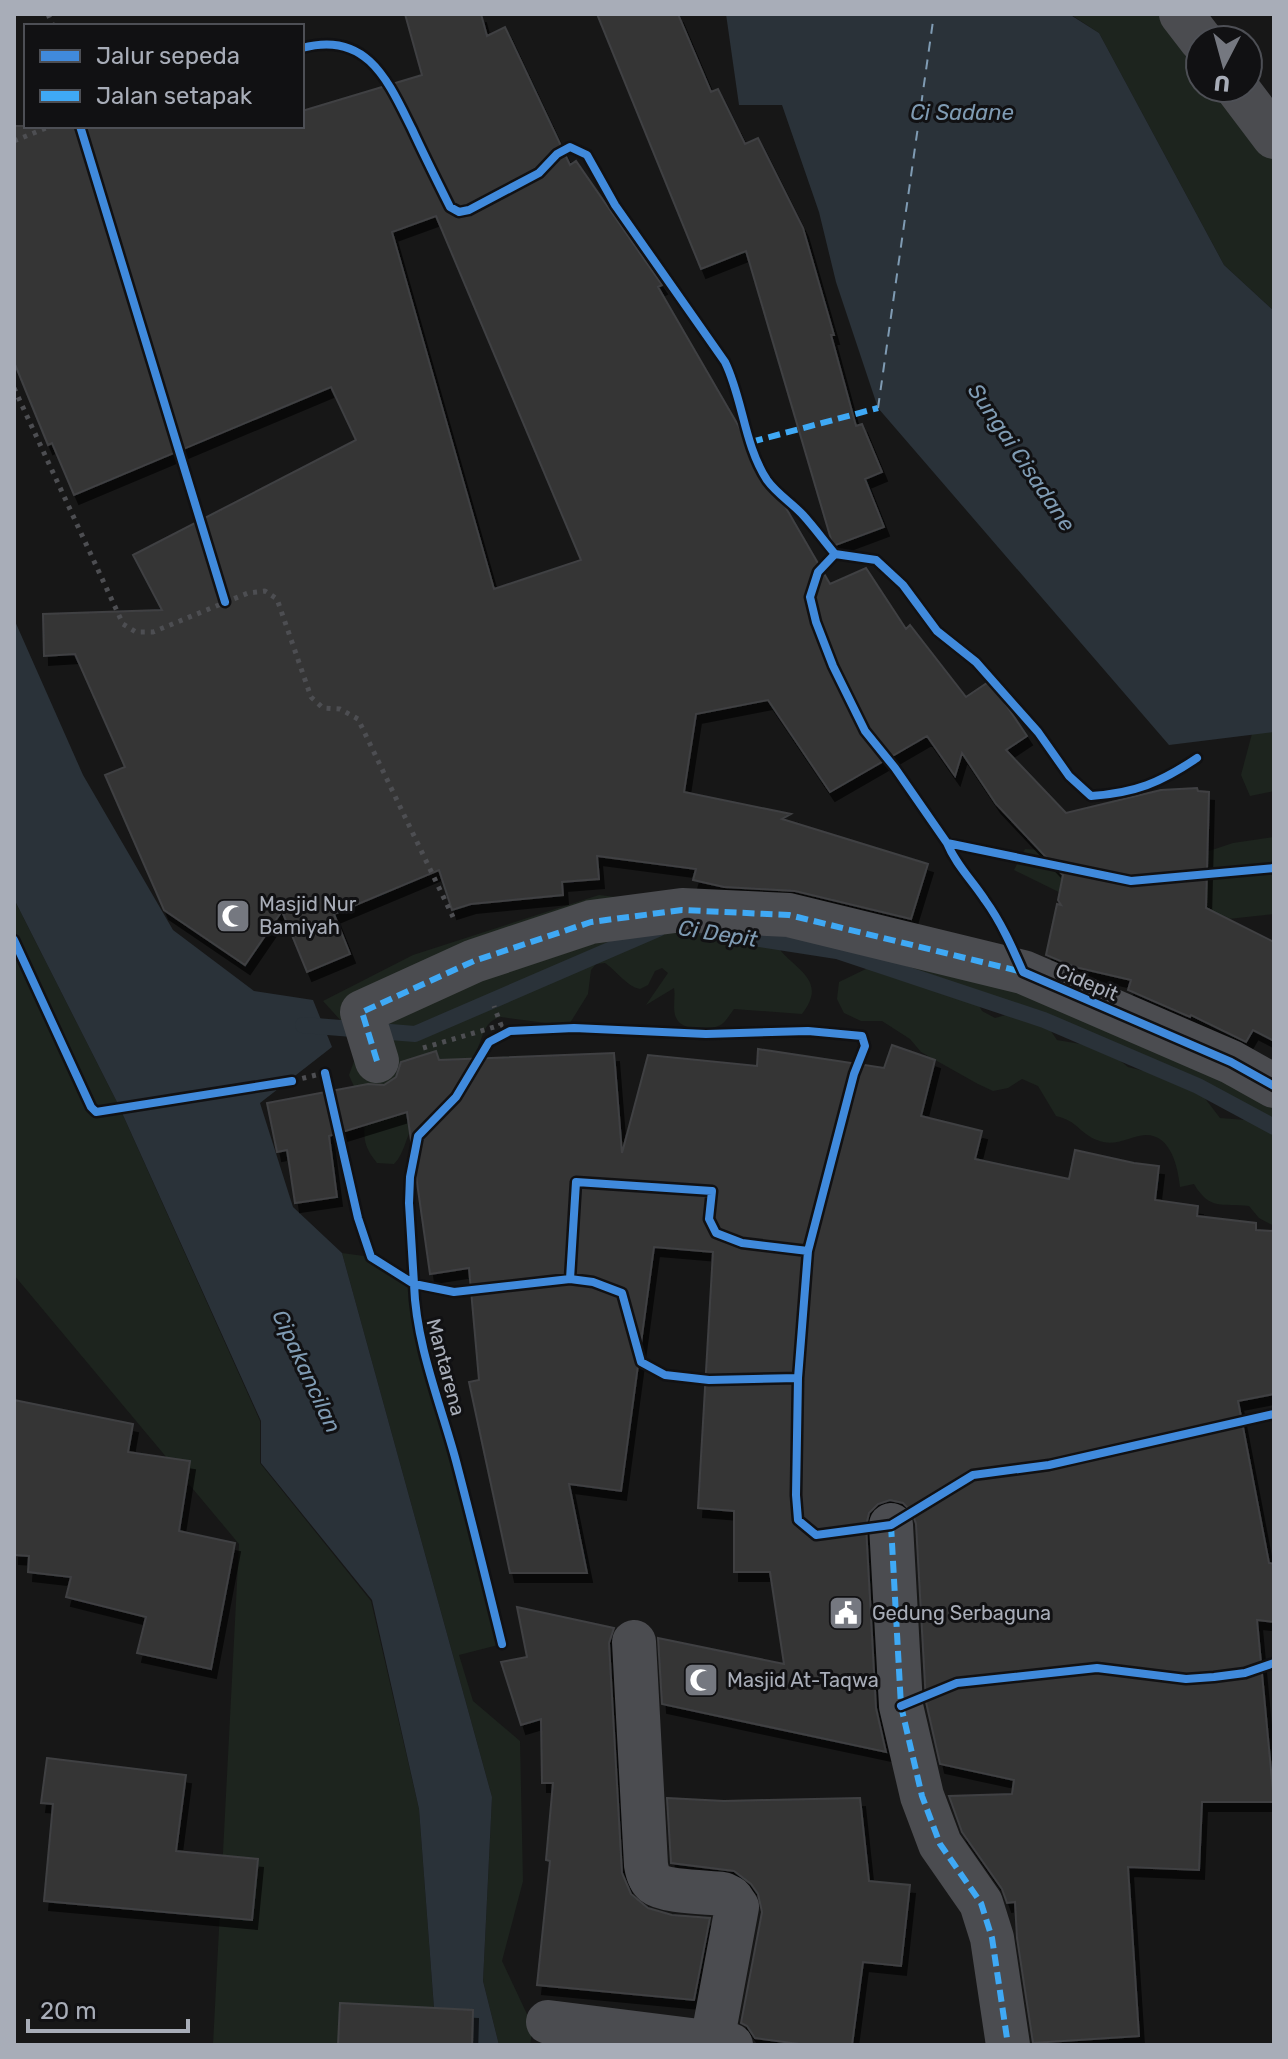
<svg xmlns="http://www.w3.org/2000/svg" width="1288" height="2059" font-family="Rubik,sans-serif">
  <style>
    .green { fill: #1d241e; fill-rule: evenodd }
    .water { fill: #2a3239 }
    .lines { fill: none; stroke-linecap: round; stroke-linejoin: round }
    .stream { stroke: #2a3239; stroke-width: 16 }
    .ferry { stroke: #7f9bb3; stroke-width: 2; stroke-dasharray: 10 8; stroke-linecap: butt }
    .building { fill: #353536; stroke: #3f4043; stroke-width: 2; fill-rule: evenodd; filter: url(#shadow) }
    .path { stroke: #4d4e52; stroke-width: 5; stroke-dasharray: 4 6; stroke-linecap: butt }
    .minor { stroke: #4b4c50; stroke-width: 44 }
    .quiet { stroke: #3fa9f5; stroke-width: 6; stroke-dasharray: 12 6; stroke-linecap: butt }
    .cycleway-casing { stroke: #111113; stroke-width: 13 }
    .cycleway { stroke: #408adc; stroke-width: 8 }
    .labels { text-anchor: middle; stroke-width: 6; stroke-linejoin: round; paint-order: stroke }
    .poi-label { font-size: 20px; fill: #a8adb8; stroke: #111113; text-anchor: start }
    .street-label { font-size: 20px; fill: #a8adb8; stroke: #111113 }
    .water-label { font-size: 22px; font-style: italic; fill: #7f9bb3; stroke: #111113 }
  </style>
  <defs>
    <filter id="shadow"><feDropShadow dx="5" dy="9" stdDeviation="0" flood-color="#0009"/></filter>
  </defs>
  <rect width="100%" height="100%" fill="#171717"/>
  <path class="green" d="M1070,14H1182L1200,40V88H1241L1274,130V311L1224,265L1099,33Z
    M1274,713V791L1250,796L1241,775L1254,726Z
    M1274,837V914L1210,921L1075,900L1014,870L1025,849L1185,859L1233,843Z
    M599,895L797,918L1049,990L1274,1088V1226L1259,1218L1249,1206C1222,1203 1210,1211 1194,1184L1180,1187C1178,1167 1171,1135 1146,1135C1129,1136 1115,1148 1097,1140C1079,1133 1078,1121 1056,1116L1038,1086L1022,1079L1008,1088L993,1091L978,1084L921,1052L910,1039L882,1021H861L844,1013L837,999L839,982L870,967L881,966L837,951L774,941C788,968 831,977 802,1014L734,1009C730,1014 727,1020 722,1024C712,1031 686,1031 678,1021C671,1012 676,998 674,988L646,1005L668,973L662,968L655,971L648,985L640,989C626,986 618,972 605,963L596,964L591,970L588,994L570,1023L561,1025L501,1017C481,1022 484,1040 474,1055C458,1081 432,1101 413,1126C405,1138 405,1153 394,1164L377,1163C357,1139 368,1131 363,1106C360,1096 353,1086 349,1075L364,1034L352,1033L323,1001L413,955ZM975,998L1016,1012L995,1018L982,1011ZM1046,1024L1163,1072L1144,1071L1128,1067L1104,1048L1057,1040ZM1197,1088L1258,1121L1220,1118Z
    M14,899L118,1104L260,1421V1463L371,1601L419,1809L434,2008L341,2003L338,2045H213L239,1544L14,1275Z
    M342,1253L371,1257L414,1284L415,1316L502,1644L459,1655L473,1701L520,1741L523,1881L502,1961L533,2027L530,2045H499L483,1981L492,1797Z"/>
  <path class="water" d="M726,14H1069L1099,33L1224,265L1274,311V732L1169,745L878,408L836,282L819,212L782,105H739Z
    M14,619L83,775L173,930L254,991L313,1000L332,1047L260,1103L293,1207L342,1253L492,1797L483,1981L499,2045H431L434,2008L419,1809L372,1600L261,1463V1421L118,1104L14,899Z"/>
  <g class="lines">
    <path class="stream" d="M707,931L837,951L1044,1020L1198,1086L1274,1127
      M303,1025L415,1034L658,929"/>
    <path class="ferry" d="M878,408L934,14"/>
  </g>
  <path class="building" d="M405,14H481L487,36L505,27L570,165L576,161L662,285L658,287L830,584L866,568L906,629L910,625L966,697L990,681L1027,736L1006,750L1066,813L1161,790L1197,788L1198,791L1209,792L1206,908L1274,942V1041L1253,1030L1246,1042L1191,1015L1190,1017L1128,990L1131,980L1075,967L1046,955L1057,904L1061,905L1058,900L1063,875L996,804L962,753L955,776L927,736L830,792L768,700L696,714L684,792L791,814L782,819L928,864L911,919L795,891L724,887L693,880L696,869L597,856L599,879L562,882L563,895L471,904L452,910L439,870L334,914L350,954L307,972L282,911L245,965L164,910L105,775L125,767L75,654L44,656L43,614L162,610L133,555L356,440L331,387L74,495L52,443L48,445L14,362V126H302V111L422,75ZM436,216L581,560L494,589L392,232Z
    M597,14H678L711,92L718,89L745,144L758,138L803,228L834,335H831L856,426L862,424L882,472L865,479L884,527L833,546L746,251L701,269Z
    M892,1045L935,1060L921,1116L982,1131L975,1159L1069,1179L1075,1150L1134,1163L1159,1166L1155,1200L1198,1206L1197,1216L1256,1223V1230L1274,1231V1394L1238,1401L1269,1563L1274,1564V1622L1257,1620L1274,1802H1202L1199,1870L1128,1867L1139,2036L1033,2043L1017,1938L1015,1902L1007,1903L1002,1889L962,1832L949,1796L1012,1794L1014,1780L940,1764L926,1702L916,1524L912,1512L903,1503L890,1500L878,1504L869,1513L866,1526L876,1708L886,1752L662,1704L658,1638L784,1664L770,1572H734V1511L698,1508L713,1252L654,1247L621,1491L569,1484L587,1573H510L469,1382L479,1380L469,1268L430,1274L407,1112L329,1136L337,1197L295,1203L287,1150L277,1152L267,1103L368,1084L384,1085L396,1077L401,1062L436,1051L439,1060L614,1053L622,1153L648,1055L757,1066L758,1049L884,1068Z
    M14,1400L133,1424L128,1452L190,1461L179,1531L235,1543L211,1669L137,1653L146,1617L66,1597L71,1577L28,1572L29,1556L14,1555Z
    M517,1607L614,1628L609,1643L622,1873L631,1894L648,1908L672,1915L710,1918L694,2000L537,1985L550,1861L546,1860L553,1783H542L541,1719L521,1725L501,1662L527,1657Z
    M47,1758L186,1775L176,1851L258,1859L252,1920L44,1901L53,1804L41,1803Z
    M667,1798L724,1801L860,1798L869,1881L910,1885L901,1966L863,1962L852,2045H807L755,2038L747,2026L741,2023L762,1912L758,1894L751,1884L734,1871L671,1863Z
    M340,2003L473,2010L472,2045H338Z"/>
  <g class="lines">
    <path class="path" d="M48,14L53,26
      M302,48C367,30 388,81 412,129C424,155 437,181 450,207L459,212L469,210L539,173L557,154L570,147L587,155L615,205L725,362C743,399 744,445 767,480C777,494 792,503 803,515C814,527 824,541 835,554L876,560L903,585L937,631L976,662L1038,732L1069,776L1091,796C1135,793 1160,783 1197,758
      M80,126L225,602
      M14,141L51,126
      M14,388L123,624L136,632H153L248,593L265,591L277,599L311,697L323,708L340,709L358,719L453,917
      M835,554L818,572L810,597L816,622L833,666L865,731L895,768L947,843L1131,881L1274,868
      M947,843C958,869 979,889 994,914
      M14,940L91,1107L96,1112L292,1081L328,1072
      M423,1048L501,1025L494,1006
      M325,1073L358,1218L371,1257L414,1284C416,1345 440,1402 456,1461C472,1522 487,1583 502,1644
      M570,1278L576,1182L712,1191L709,1219L716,1233L742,1243L808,1251
      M798,1378L808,1251L854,1074L865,1046L862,1036L808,1031L706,1034L574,1028L510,1031L489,1042L456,1097L418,1136L410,1177L409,1203L414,1284L454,1292L570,1279L593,1282L622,1293L641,1362L665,1375L709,1380L798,1378L796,1495L798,1520L816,1535L842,1532
      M932,1500L973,1475L1049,1465L1274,1414
      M951,1686L1097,1668L1186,1679L1214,1677L1245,1673L1274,1663"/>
    <path class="minor" d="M1181,14L1201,40
      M1237,88L1274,137
      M377,1061L362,1012L474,961L591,922L682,910L789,915L1023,972L1231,1062L1274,1086
      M891,1525L901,1706L922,1796L940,1844L981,1903L992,1938L1008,2045
      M634,1642L646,1865C647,1871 649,1879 654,1883C665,1892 707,1892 723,1894L731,1898L737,1907L712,2042
      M548,2022L731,2045"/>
    <path class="quiet" d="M751,442L878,408
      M377,1061L362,1012L474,961L591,922L682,910L789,915L1027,973
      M891,1525L901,1706L922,1796L940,1844L981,1903L992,1938L1008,2045"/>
    <g class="cycleway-casing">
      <path id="cycleway" d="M302,48C367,30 388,81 412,129C424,155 437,181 450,207L459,212L469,210L539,173L557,154L570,147L587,155L615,205L725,362C743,399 744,445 767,480C777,494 792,503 803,515C814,527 824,541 835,554L876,560L903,585L937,631L976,662L1038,732L1069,776L1091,796C1135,793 1160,783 1197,758
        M80,126L225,602
        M835,554L818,572L810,597L816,622L833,666L865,731L895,768L947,843L1131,881L1274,868
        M947,843C956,865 972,880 985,900C1001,922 1012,947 1023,972L1231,1062L1274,1086
        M14,940L91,1107L96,1112L292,1081
        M325,1073L358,1218L371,1257L414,1284C416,1345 440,1402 456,1461C472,1522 487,1583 502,1644
        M570,1279L576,1182L712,1191L709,1219L716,1233L742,1243L808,1251
        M798,1378L808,1251L854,1074L865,1046L862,1036L808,1031L706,1034L574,1028L510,1031L489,1042L456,1097L418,1136L410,1177L409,1203L414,1284L454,1292L570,1279L593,1282L622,1293L641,1362L665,1375L709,1380L798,1378L796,1495L798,1520L816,1535L891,1525L973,1475L1049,1465L1274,1414
        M901,1706L957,1683L1097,1668L1186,1679L1214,1677L1245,1673L1274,1663"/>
    </g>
    <use href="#cycleway" class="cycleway"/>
  </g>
  <defs>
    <g id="mosque-square" transform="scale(1.8)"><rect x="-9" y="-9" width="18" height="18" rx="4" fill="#757880" stroke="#111113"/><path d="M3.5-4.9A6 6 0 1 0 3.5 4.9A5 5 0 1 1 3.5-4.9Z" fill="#fff"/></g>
    <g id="civic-square" transform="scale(1.8)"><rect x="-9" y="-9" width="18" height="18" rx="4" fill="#757880" stroke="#111113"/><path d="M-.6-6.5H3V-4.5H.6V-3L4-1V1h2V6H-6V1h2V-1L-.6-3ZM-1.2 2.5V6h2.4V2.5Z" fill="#fff"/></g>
  </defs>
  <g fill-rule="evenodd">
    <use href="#mosque-square" x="233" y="916"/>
    <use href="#civic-square" x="846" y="1613"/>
    <use href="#mosque-square" x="701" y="1680"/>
  </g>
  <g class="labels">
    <g class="poi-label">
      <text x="259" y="911">Masjid Nur<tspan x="259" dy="23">Bamiyah</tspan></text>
      <text x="872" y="1620">Gedung Serbaguna</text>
      <text x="727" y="1687">Masjid At-Taqwa</text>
    </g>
    <g class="street-label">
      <text transform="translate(1087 982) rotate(23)" y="7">Cidepit</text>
      <text transform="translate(446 1367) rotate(75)" y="7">Mantarena</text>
    </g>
    <g class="water-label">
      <text x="962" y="120">Ci Sadane</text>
      <text transform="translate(1022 457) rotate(56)" y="8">Sungai Cisadane</text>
      <text transform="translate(718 933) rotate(9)" y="8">Ci Depit</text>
      <text transform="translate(307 1371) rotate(65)" y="8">Cipakancilan</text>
    </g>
  </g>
  <rect width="1288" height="2059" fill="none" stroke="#a8adb8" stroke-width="32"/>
  <rect x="24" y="24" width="280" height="104" fill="#111113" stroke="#4d4f55" stroke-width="2"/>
  <rect x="40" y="50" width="40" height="12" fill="#408adc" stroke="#4d4f55" stroke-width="2"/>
  <text x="96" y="64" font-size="24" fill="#a8adb8">Jalur sepeda</text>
  <rect x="40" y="90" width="40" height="12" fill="#3fa9f5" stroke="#4d4f55" stroke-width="2"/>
  <text x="96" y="104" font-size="24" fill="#a8adb8">Jalan setapak</text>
  <g transform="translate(1224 64) rotate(186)"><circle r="38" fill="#111113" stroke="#4d4f55" stroke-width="2"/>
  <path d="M0-6L14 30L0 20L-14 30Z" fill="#757880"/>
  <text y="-12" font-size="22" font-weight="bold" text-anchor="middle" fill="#a8adb8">U</text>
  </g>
  <path d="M28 2019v12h160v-12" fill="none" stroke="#a8adb8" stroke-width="4"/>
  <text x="40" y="2019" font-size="24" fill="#a8adb8" stroke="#111113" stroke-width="6" paint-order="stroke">20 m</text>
</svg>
